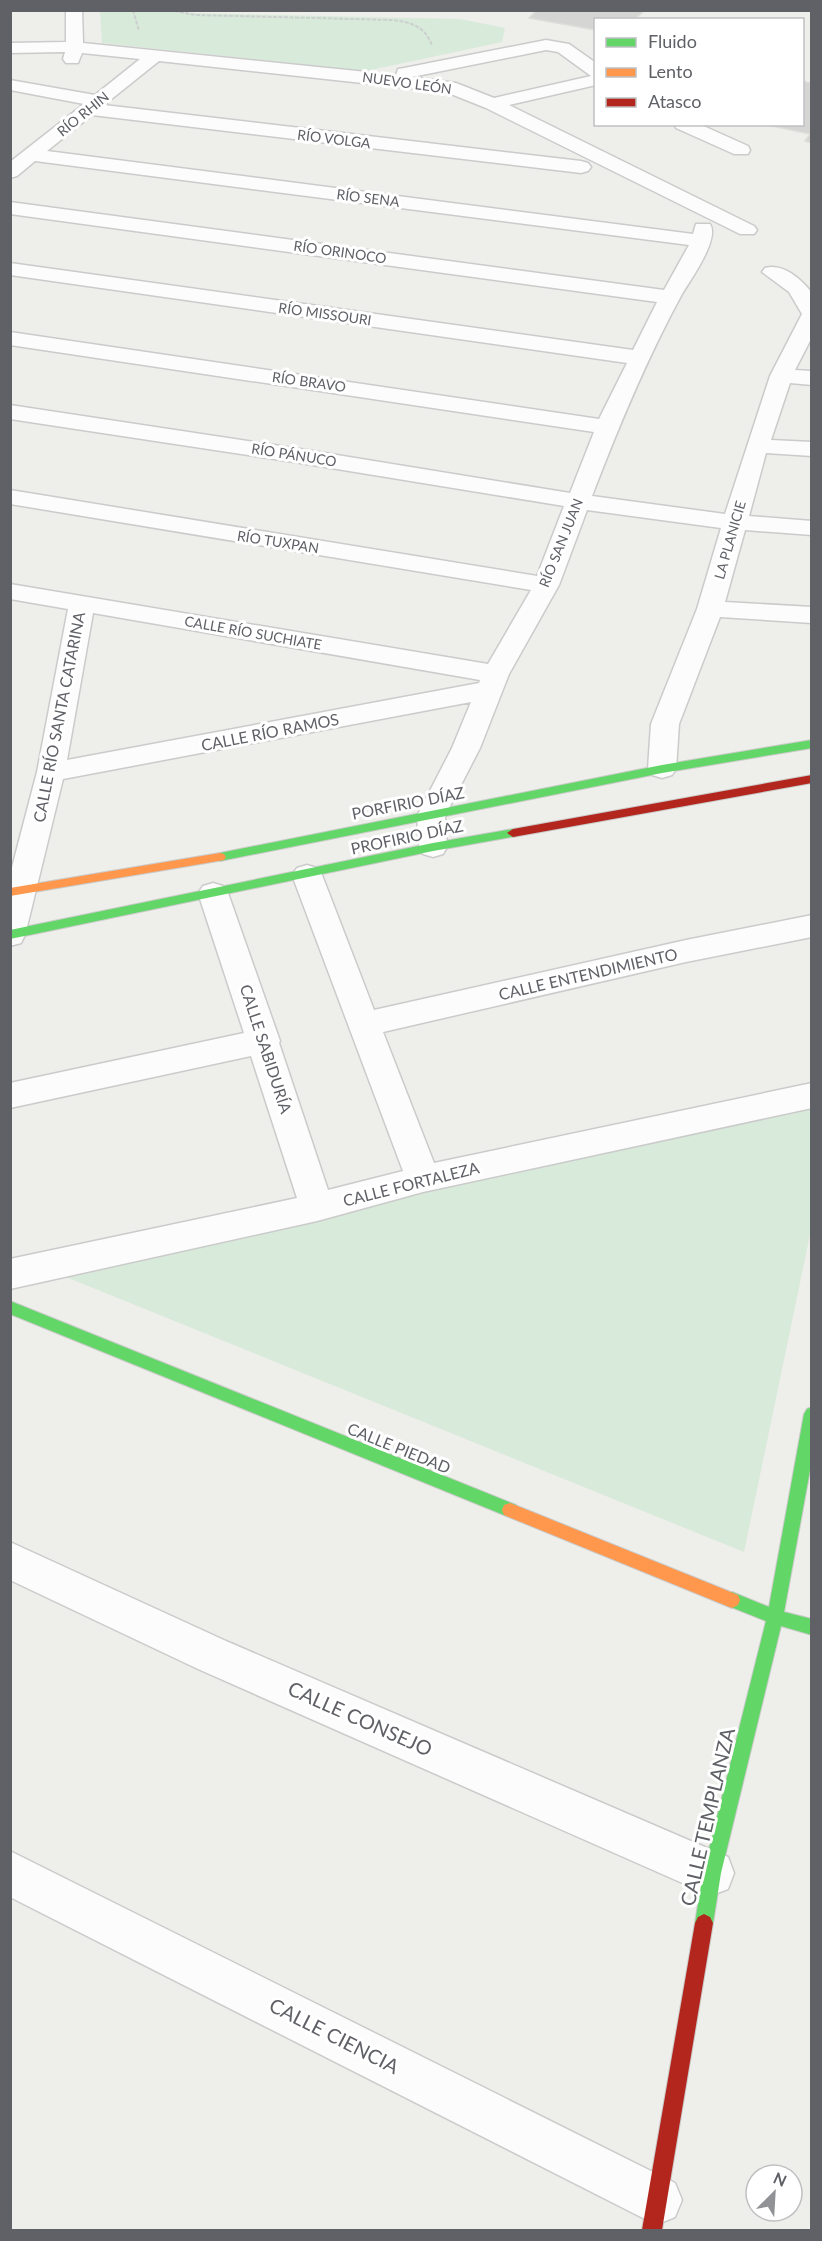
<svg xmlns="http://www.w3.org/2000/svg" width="822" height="2241" font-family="Lato,sans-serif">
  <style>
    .green { fill: #d8ead9 }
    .building { fill: #d5d5d3; stroke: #deddd9; stroke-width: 1.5 }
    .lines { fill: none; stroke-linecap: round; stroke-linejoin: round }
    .street-casing { stroke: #cbcbcc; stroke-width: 3 }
    .fast-casing { stroke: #cacbca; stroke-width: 2 }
    .slow-casing { stroke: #cacbca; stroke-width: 2 }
    .jam-casing { stroke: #cacbca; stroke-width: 2 }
    .path { stroke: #ccd0cf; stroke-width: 2; stroke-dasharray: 4 1.5; stroke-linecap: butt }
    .street { fill: #fcfcfc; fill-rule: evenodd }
    .fast { fill: #63d668; fill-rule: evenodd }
    .slow { fill: #ff974d; fill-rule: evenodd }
    .jam { fill: #b3261e; fill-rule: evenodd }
    .labels { text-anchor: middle; stroke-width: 6; stroke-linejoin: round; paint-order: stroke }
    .far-street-label { font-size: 14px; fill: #5f6167; stroke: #fff }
    .street-label { font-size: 16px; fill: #5f6167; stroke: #fff }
    .near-street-label { font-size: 20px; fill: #5f6167; stroke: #fff }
  </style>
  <rect width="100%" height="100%" fill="#eeeeea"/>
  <path class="green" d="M172,10L186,13L460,19L505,28L502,42L366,71L102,43L100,11Z
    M811,1101V1230L744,1552L61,1275Z"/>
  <path class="building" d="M537,10H645L634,20H596V30L529,18Z
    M802,81L812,83V143L805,141L810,134L763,124H802Z"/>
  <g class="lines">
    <g class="street-casing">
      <path id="street" d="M66,10H82L83,43L396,75L398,69L404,68L546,40L569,44L596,63V85L509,105L754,226L757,230L754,234H740L486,108L446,92L159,61L104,105L581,161L588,163L591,167L588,171L581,173L92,115L47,151L693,234L696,224H710C720,239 691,279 682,294C647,358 618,428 592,496L725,514L770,376L802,314L789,292L762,272L765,268C783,263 801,279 812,293V337L795,370L812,371V385L790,383L771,440L812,442V456L766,453L749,516L812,521V535L745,530L725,602L812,607V623L720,617L679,724L676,769L672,775L662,778L652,775L648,769L651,724L697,609L721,528L587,510L559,585L509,674L480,748L445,816L447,847L443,854L433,857L423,854L419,847L417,816L452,748L471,702L63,779L25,935L21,943L10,946V875L37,772L68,609L10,599V584L488,664L531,590L10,504V490L537,576L564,506L294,462L10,419V405L294,448L570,493L594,432L10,345V332L599,419L627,363L10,275V263L633,350L657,302L10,214V202L664,290L689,245L35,161L17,176L10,178V162L84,104L10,90V80L95,95L140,59L82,53L78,63H66L63,59L65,52L10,53V43L66,42ZM546,50L558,52L591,76L494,98L456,83L412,77ZM93,613L480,680L479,683L67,760Z
        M674,124H699L748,146L750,150L748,154H734L676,128Z
        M307,865L317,868L322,875L374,1010L686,940L812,915V937L686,962L383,1032L434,1163L812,1083V1108L423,1192L317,1221L10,1289V1259L297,1198L251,1056L10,1108V1083L244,1033L198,893L203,886L213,883L223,886L228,893L280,1041L279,1043L328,1190L403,1171L292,875L297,868Z
        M10,1542L226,1641L728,1857L734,1873L728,1889L712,1895L696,1889L198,1669L10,1580Z
        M10,1851L675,2183L682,2200L675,2217L658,2224L641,2217L10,1897Z"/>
    </g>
    <g class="fast-casing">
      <path id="fast" d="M812,740V748L662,773L220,861L214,857L220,853L662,765Z
        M513,829L517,830L519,833L517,836L433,851L10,939V930L433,843Z
        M10,1301L516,1505L518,1510L516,1515L510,1517L504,1515L10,1314Z
        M812,1407V1459L784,1612L812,1619V1635L781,1626L721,1873L713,1923L710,1929L704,1932L698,1929L695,1923L703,1873L766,1621L726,1605L724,1600L726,1595L732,1592L769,1607L804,1414L807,1409Z"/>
    </g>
    <g class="slow-casing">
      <path id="slow" d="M220,853L224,854L226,857L224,860L10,896V888Z
        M510,1503L738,1595L740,1600L738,1605L732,1608L504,1515L502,1510L504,1505Z"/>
    </g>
    <g class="jam-casing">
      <path id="jam" d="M812,775V783L513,837L507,833L513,829Z
        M704,1914L710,1917L713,1923L662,2230H642L695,1923L698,1917Z"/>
    </g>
    <path class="path" d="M133,10L139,31
      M169,10L196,15L392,20C410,22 426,26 432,46"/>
    <use href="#street" class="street"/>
    <use href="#fast" class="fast"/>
    <use href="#slow" class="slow"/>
    <use href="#jam" class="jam"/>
  </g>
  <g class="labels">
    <g class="far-street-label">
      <text transform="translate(407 83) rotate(8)" y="5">NUEVO LEÓN</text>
      <text transform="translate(83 114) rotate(-39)" y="5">RÍO RHIN</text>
      <text transform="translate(334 139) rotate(7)" y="5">RÍO VOLGA</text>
      <text transform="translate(368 198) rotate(7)" y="5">RÍO SENA</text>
      <text transform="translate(340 252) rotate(8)" y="5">RÍO ORINOCO</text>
      <text transform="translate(325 314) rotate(8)" y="5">RÍO MISSOURI</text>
      <text transform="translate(309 382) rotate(8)" y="5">RÍO BRAVO</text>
      <text transform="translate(294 455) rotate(9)" y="5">RÍO PÁNUCO</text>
      <text transform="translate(730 540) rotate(-74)" y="5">LA PLANICIE</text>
      <text transform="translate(278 542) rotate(9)" y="5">RÍO TUXPAN</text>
      <text transform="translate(561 543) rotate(-68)" y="5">RÍO SAN JUAN</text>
      <text transform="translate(253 633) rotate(10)" y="5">CALLE RÍO SUCHIATE</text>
    </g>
    <g class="street-label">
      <text transform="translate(59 717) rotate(-79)" y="6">CALLE RÍO SANTA CATARINA</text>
      <text transform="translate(270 732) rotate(-11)" y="6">CALLE RÍO RAMOS</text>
      <text transform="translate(408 803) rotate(-11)" y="6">PORFIRIO DÍAZ</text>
      <text transform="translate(407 837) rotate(-12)" y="6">PROFIRIO DÍAZ</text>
      <text transform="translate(588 974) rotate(-13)" y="6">CALLE ENTENDIMIENTO</text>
      <text transform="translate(266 1049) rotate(72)" y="6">CALLE SABIDURÍA</text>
      <text transform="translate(411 1184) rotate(-14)" y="6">CALLE FORTALEZA</text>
      <text transform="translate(399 1448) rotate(22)" y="6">CALLE PIEDAD</text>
    </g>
    <g class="near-street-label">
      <text transform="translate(360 1719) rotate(24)" y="7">CALLE CONSEJO</text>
      <text transform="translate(708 1817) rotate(-77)" y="7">CALLE TEMPLANZA</text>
      <text transform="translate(334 2036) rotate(27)" y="7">CALLE CIENCIA</text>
    </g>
  </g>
  <rect width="822" height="2241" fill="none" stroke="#5f6167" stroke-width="24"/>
  <rect x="594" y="18" width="210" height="108" fill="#ffffff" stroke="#bfc0c2" stroke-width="1.5"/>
  <rect x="606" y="38" width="30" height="9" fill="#63d668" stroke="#bfc0c2" stroke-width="1.5"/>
  <text x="648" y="48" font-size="18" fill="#5f6167">Fluido</text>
  <rect x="606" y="68" width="30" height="9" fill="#ff974d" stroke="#bfc0c2" stroke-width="1.5"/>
  <text x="648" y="78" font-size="18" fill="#5f6167">Lento</text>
  <rect x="606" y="98" width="30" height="9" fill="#b3261e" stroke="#bfc0c2" stroke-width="1.5"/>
  <text x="648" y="108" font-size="18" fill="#5f6167">Atasco</text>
  <g transform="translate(774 2193) rotate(24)"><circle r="28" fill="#ffffff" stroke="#bfc0c2" stroke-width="1.5"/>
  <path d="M0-4.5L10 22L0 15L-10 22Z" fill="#919295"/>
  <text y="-9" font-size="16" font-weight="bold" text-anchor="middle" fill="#5f6167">N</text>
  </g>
</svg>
